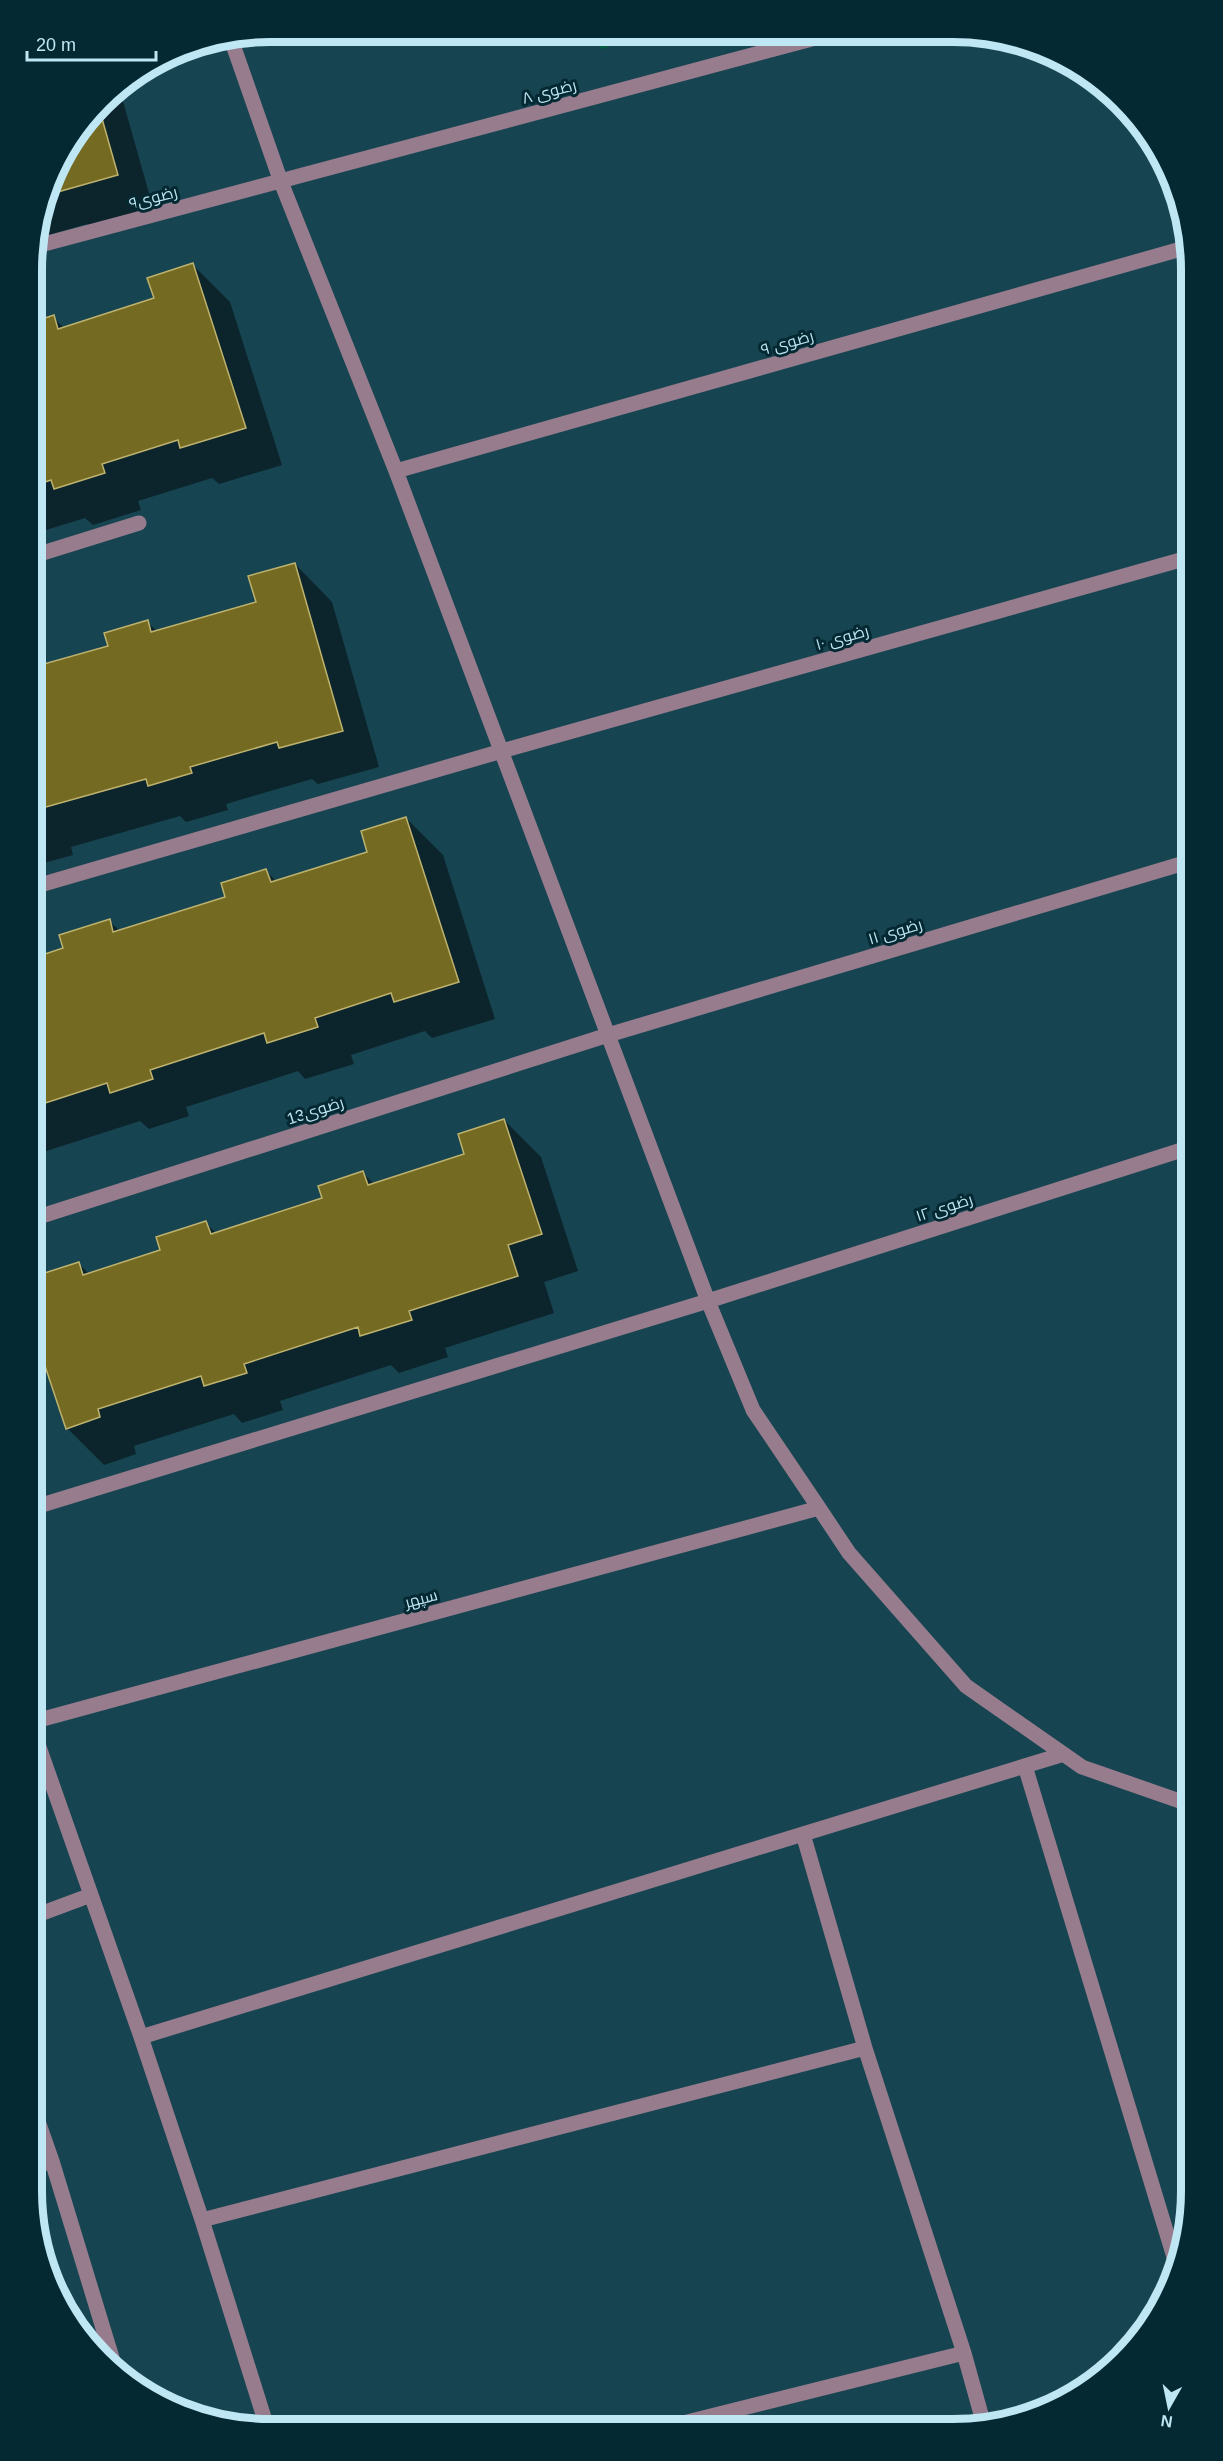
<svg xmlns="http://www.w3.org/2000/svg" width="1223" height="2461" font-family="Helvetica,Cairo,sans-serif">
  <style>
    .green { fill: #005f3c }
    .shadow { fill: #0007 }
    .building { fill: #756a22; stroke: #bdb26e; stroke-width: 1.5 }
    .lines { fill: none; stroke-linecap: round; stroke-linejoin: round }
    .minor { stroke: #977c8d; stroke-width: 15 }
    .labels { text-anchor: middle; stroke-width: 6; stroke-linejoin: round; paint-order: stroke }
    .street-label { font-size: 16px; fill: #bee6f3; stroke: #042933 }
    .rim { fill: none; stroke: #bee6f3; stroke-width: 8 }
  </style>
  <rect width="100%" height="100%" fill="#174451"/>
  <path class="green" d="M595,34H651L601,49Z"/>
  <path class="shadow" d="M119,87L154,211L92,229L87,224L34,239L56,164L112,91Z
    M193,265L230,302L282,465L219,484L212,478L138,501L141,510L93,525L85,518L33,534V323L53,317L64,328L156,299Z
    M295,564L332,602L379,767L318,784L312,779L226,804L228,810L186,822L180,816L71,847L73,855L33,866V669L110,647L147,622L158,632L257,603Z
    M406,818L443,855L495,1019L432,1038L425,1031L351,1055L354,1064L305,1079L298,1071L186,1107L189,1116L149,1129L140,1121L40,1153L46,1174L33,1179V959L65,949L109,921L120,931L227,898L266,871L277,882L369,853Z
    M504,1120L541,1157L578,1271L544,1282L554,1313L445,1348L448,1357L399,1373L391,1365L280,1401L283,1410L242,1423L234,1414L134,1446L136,1454L104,1465L67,1428L79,1264L90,1275L162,1251L206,1223L217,1234L324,1199L363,1173L374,1184L466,1155Z"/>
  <path class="building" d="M99,108L118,175L54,193L52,187L49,188L56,164Z
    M193,263L246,428L180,448L178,440L102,464L105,473L54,489L51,480L33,486V322L54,315L58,329L154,298L147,278Z
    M295,563L343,731L279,748L277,742L190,767L192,773L148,786L146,779L35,810L37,818L33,819V667L108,646L104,633L148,620L151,632L256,602L248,576Z
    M406,817L459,982L394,1002L391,993L315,1018L318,1027L267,1043L264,1033L150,1070L153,1079L110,1093L107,1083L33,1107V958L63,948L59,935L110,919L113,932L225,897L221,883L266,869L271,882L367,852L361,831Z
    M504,1119L542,1234L508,1245L518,1276L409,1311L412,1320L360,1336L358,1327L244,1364L247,1373L204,1386L201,1376L98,1409L100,1417L66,1429L32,1327V1277L79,1262L83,1275L160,1250L156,1237L206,1221L211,1234L322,1198L318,1186L363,1171L368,1185L464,1154L458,1134Z"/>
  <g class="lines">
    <path class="minor" d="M33,247L827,35
      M396,471L1188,247
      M33,556L139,523
      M33,887L502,751L1191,557
      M32,1219L608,1035L1191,861
      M32,1508L708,1301L396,471L281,182L231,39
      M32,1722L819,1508
      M32,1727L141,2037L202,2220L267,2427
      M1025,1766L1177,2267
      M1191,1805L1082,1767L966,1686L849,1553L819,1508L753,1410L708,1301L1191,1147
      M803,1834L865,2048L964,2353L984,2425
      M32,1917L91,1895
      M141,2037L1064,1754
      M32,2104L52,2161L117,2374
      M32,2167L52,2161
      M202,2220L865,2048
      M659,2429L964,2353"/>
  </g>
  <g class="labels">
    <g class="street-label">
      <text transform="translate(549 91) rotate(-15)" y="6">رضوی ۸</text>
      <text transform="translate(153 197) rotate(-15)" y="6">رضوی۹</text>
      <text transform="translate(787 342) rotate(-16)" y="6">رضوی ۹</text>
      <text transform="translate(842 637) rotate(-16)" y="6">رضوی ۱۰</text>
      <text transform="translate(895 931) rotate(-17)" y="6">رضوی ۱۱</text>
      <text transform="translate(315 1110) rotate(-18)" y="6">رضوی13</text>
      <text transform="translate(944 1207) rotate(-18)" y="6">رضوی ۱۲</text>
      <text transform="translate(421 1598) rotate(-15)" y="6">سپهر</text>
    </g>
  </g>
  <path d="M0 0H1223V2461H0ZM270 42H953A228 228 0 0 1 1181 270V2191A228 228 0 0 1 953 2419H270A228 228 0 0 1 42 2191V270A228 228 0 0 1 270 42Z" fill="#042933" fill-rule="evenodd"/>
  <path class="rim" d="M270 42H953A228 228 0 0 1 1181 270V2191A228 228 0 0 1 953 2419H270A228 228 0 0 1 42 2191V270A228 228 0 0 1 270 42Z"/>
  <g transform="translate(1169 2407) rotate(189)" stroke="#042933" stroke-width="4.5" paint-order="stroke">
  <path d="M0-4.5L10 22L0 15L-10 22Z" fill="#bee6f3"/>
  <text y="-9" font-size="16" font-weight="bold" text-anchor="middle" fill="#bee6f3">N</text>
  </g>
  <path d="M27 51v9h129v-9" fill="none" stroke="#bee6f3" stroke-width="3"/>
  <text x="36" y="51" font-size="18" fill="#bee6f3" stroke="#042933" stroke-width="4.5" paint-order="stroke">20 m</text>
</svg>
